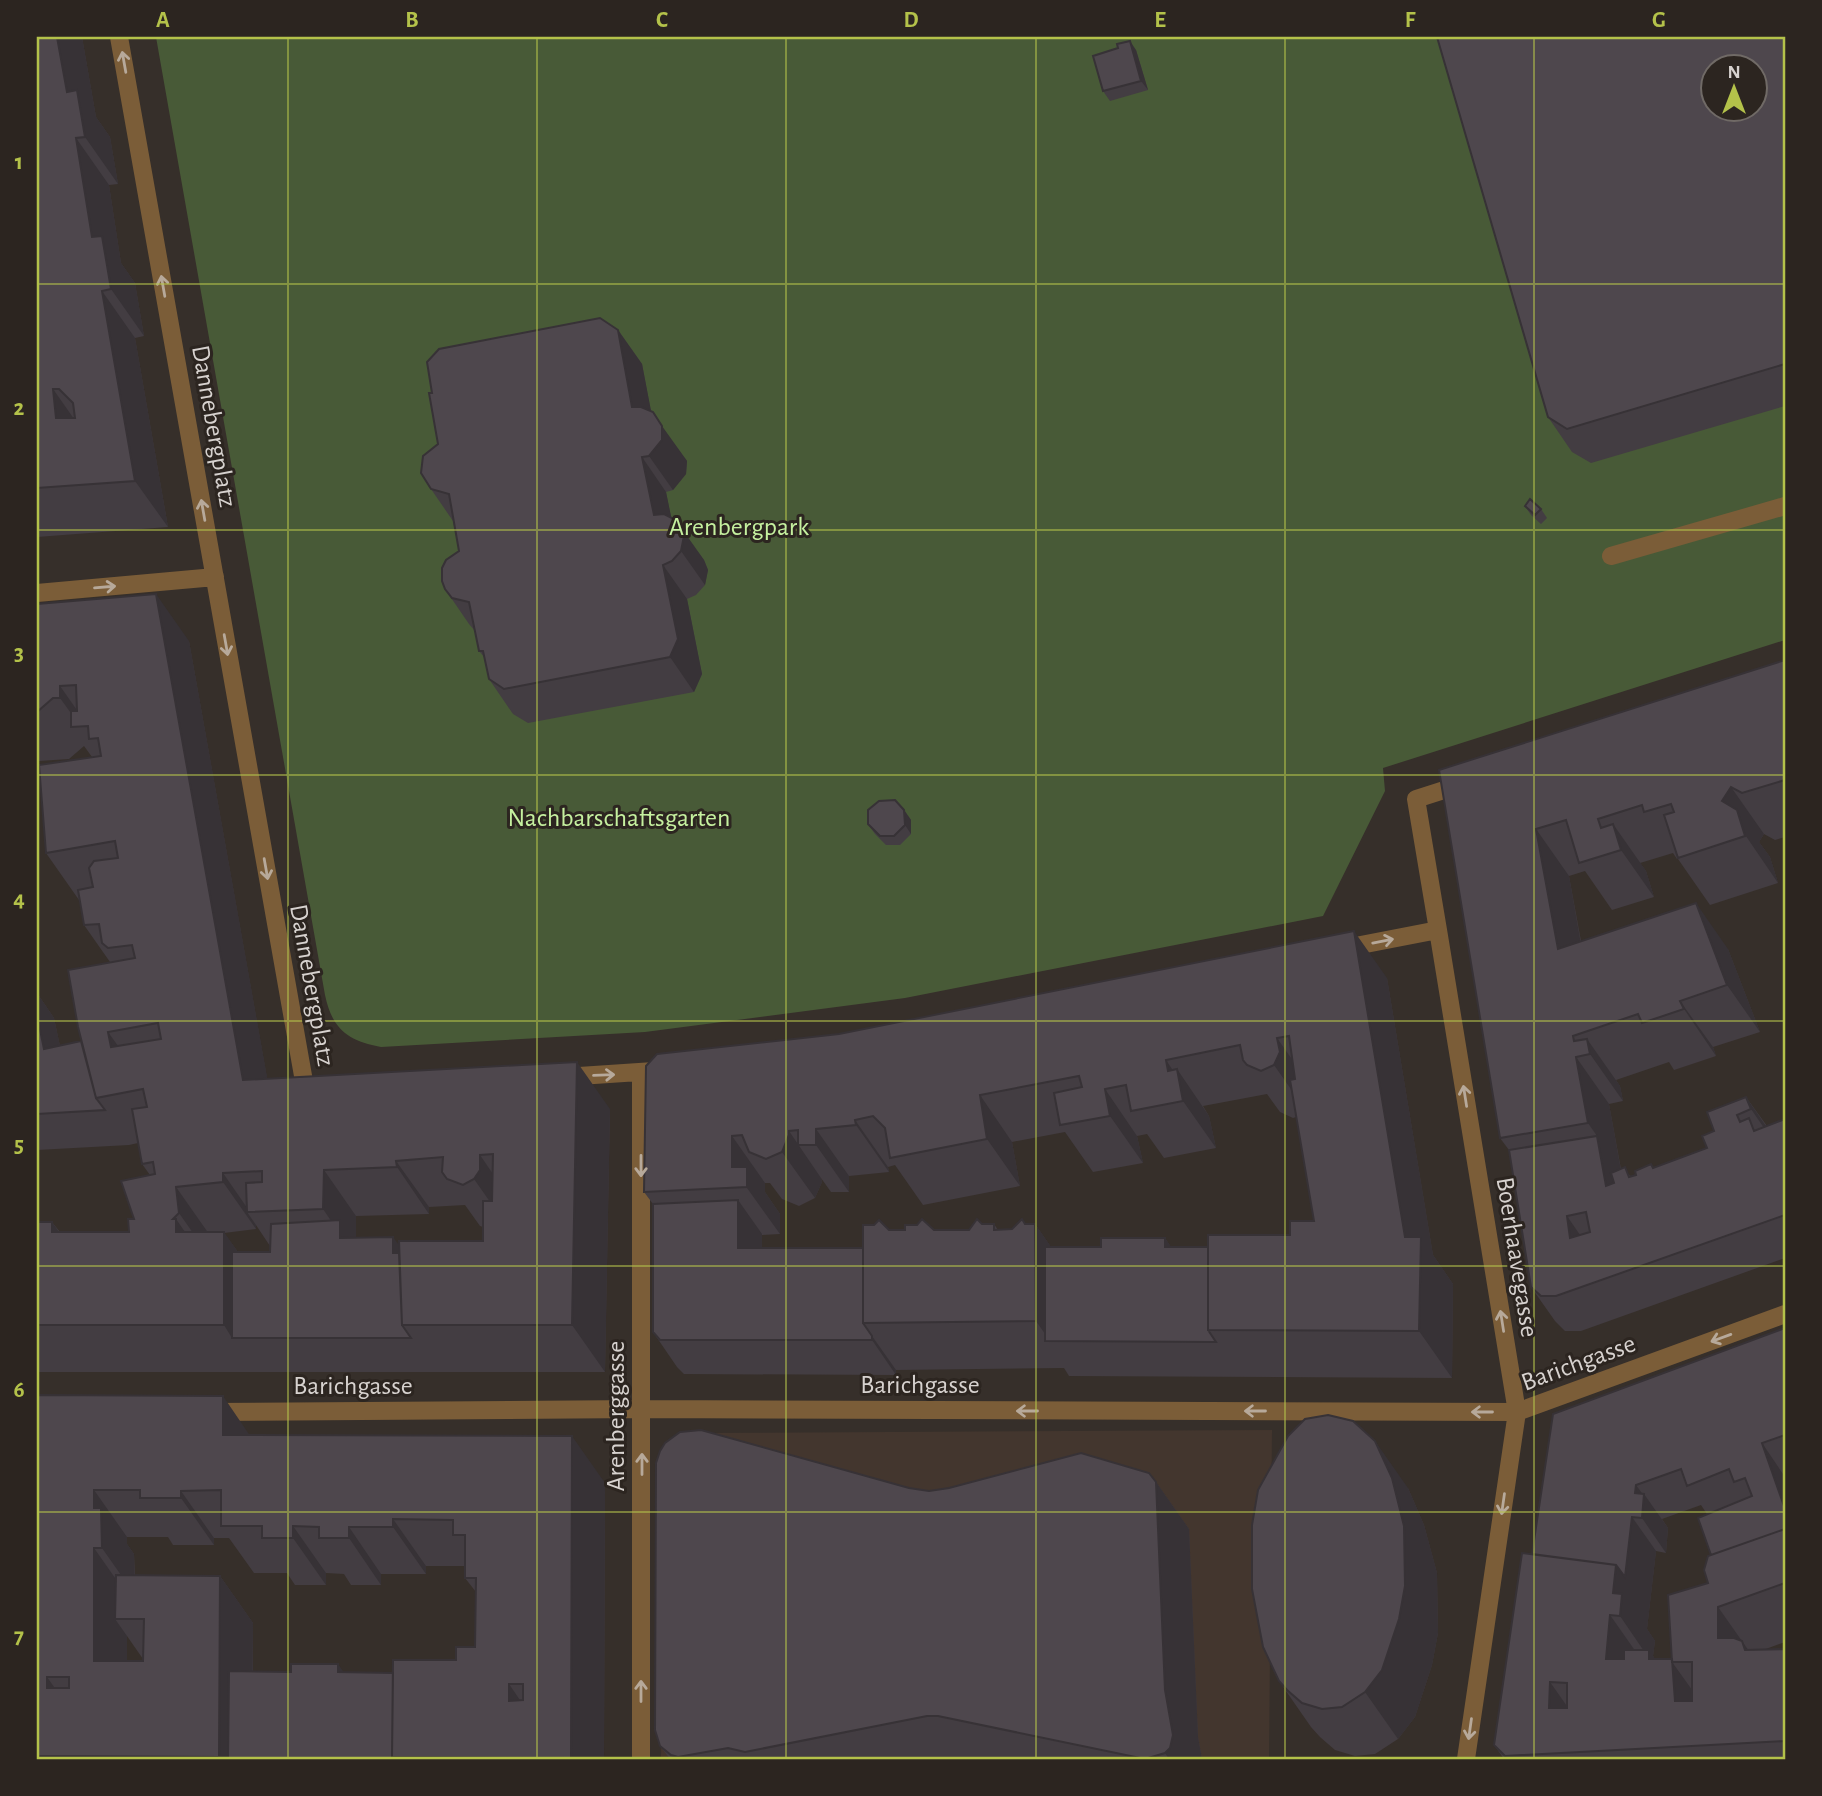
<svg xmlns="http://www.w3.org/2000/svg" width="1822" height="1796" font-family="'Alegreya Sans',sans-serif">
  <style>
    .built { fill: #43362e }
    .green { fill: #485a37; fill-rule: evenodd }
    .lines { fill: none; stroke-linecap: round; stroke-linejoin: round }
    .minor { stroke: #7b5d38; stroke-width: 18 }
    .wall { fill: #433d42; fill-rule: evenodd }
    .shaded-wall { fill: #373236 }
    .building { fill: #4e474d; stroke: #373236; stroke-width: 2; fill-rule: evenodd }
    .oneway { stroke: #b7a99a }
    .grid { fill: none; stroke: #b4c24a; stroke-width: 2; stroke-opacity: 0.55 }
    .labels { text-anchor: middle; stroke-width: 6; stroke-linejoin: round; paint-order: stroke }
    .street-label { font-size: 26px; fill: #d7d2cf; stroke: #2c2520 }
    .park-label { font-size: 26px; fill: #c5f09f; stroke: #2c2520 }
    .neatline { fill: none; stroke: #b4c24a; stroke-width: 2.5 }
    .grid-label { font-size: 23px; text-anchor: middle; font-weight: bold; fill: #b4c24a }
  </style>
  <rect width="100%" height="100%" fill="#362f2a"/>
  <path class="built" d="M1272,1430L1269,1759H661L663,1466L696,1433Z"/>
  <path class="green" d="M156,37H1785V640L1383,768L1385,791L1323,916L905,998L645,1032L381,1047C348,1041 332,1029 325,995ZM1714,66H1756V108H1714Z"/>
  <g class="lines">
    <path class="minor" d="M119,37L305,1087H316
      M1611,556L1785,506
      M37,593L215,577
      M1438,930L1517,1412L1466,1759
      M1340,949L1438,930L1416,799L1466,783
      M564,1077L669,1070
      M210,1412L641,1409L1517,1412L1785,1314
      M641,1759V1074"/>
  </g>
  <path class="wall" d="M37,37H82L96,117L110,137L118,184L109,185L121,263L135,283L144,336L135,338L168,527L37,537Z
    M1785,37V406L1591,463L1572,452L1548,417Z
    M1118,48L1136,50L1148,90L1110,101L1103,91Z
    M618,330L642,364L651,412L687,461L686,474L673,490L666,492L671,517L704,560L708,570L705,585L696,595L687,599L702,674L694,692L528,723L513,714L489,679L485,658L479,651L475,631L469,624L445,589L459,551L453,521L431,489L438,444L432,393Z
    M1525,506L1541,509L1547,518L1541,524L1531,515Z
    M37,604L189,641L267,1078L610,1109L605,1372H37V1220L38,1222H52L60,1232H129L150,1175L142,1164L138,1143L129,1145L37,1150V993L54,1018L60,1046L81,1041L110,962L84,925L80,899L79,900L46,853L92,757L84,746L69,759L39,761L37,758ZM465,1205L480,1226L483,1227V1241L399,1245L356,1237V1216L429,1214V1207ZM256,1225L270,1246V1252H238L224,1233L256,1229Z
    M1785,660V837L1775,840L1764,834L1759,842L1770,857L1778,883L1710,905L1678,859H1677L1673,853L1640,863L1646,871L1654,897L1612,910L1585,871L1569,876L1581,941L1728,949L1760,1032L1713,1047L1716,1056L1674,1070L1669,1062L1616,1080L1620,1086L1623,1101L1609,1104L1621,1169L1631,1176L1707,1148L1714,1131L1746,1097L1767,1126L1785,1119V1258L1581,1331H1565L1555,1321L1531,1287L1509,1150L1500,1138L1439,770Z
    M904,810L911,820V834L900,845H886L875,834L868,824Z
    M1387,978L1433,1255L1453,1284L1452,1378L1069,1376L1064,1368L896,1370V1375L684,1374L677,1367L653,1332V1204L644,1192L839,1034ZM1267,1094L1280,1112L1293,1118L1296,1117L1314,1221L1290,1235L1208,1247H1171L1165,1238L1101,1247H1051L1035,1224H1026L1012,1229L998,1230L994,1224H982L969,1230H889L863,1248H762V1235L780,1234V1214L765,1192V1183H770L782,1199L799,1206L815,1198L822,1182L821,1178L831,1192H849V1176L889,1172L888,1167L895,1165L923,1205L1020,1186L1012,1142L1065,1132L1093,1172L1143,1163L1137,1136L1147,1134L1164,1158L1216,1148L1209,1116L1203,1106Z
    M1785,1328V1642L1763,1650L1785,1649V1759H1504L1494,1745L1532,1554ZM1701,1505L1707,1514L1711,1555L1708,1583L1672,1659H1655L1653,1656L1655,1641L1647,1629L1656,1551L1666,1553L1668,1528L1662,1519Z
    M37,1395L250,1435L605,1483L604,1759H37ZM127,1537H168L173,1545H214V1538H229L254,1573H287L295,1585H326V1573L344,1574L351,1585H381V1574H426V1566H465V1578L476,1592L475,1647L456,1660L393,1673L253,1671V1623L220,1576L135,1575L134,1554L127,1544ZM127,1636L143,1659V1661H127Z
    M1156,1482L1189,1529L1198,1737L1202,1759H670L660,1746L909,1488L929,1491Z
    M1408,1488L1424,1525L1437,1573L1438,1633L1432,1665L1415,1717L1398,1739L1375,1754L1355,1756L1335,1750L1320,1737L1311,1727L1279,1681Z"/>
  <path class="shaded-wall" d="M57,37H82L96,117L110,137L118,184L85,137L67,92Z
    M1130,41L1136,50L1148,90L1141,81Z
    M76,138L109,185L121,263L135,283L144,336L111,289L92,237Z
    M102,291L135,338L168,527L135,481Z
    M618,330L642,364L657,442L632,407Z
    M53,389L86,436L56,418Z
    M662,426L687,461L686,474L673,490L649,456Z
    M642,457L666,492L678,550L654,515Z
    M680,526L704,560L708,570L705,585L681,551Z
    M663,565L687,599L702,674L694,692L670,657Z
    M156,594L189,641L276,1127L243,1080Z
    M60,686L93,733L88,726L81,727L60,698Z
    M1731,787L1764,834L1759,842L1770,857L1778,883L1722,801Z
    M904,810L911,820V834L905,825Z
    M1613,824L1646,871L1654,897L1621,850Z
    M1536,829L1569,876L1590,996L1558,949Z
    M1696,903L1728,949L1760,1032L1727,985Z
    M1354,931L1387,978L1433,1255L1453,1284L1452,1378L1419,1331Z
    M37,993L54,1018L68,1083L44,1049L37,1015Z
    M1680,1001L1713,1047L1716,1056L1684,1009Z
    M108,1032L141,1078L111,1047Z
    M1277,1038L1310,1085L1307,1112L1274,1065Z
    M1587,1039L1620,1086L1623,1101L1590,1054Z
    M1576,1057L1609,1104L1630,1221L1606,1186L1597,1136L1588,1123Z
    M1166,1060L1178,1078L1177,1069L1209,1116L1216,1148L1183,1101L1168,1071Z
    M577,1062L610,1109L605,1372L572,1325Z
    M1105,1089L1137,1136L1143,1163L1110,1116Z
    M980,1095L1012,1142L1020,1186L987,1139Z
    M1746,1097L1770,1132L1775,1144L1751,1109Z
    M855,1120L888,1167L889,1172L856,1125Z
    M816,1129L849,1176V1192L816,1145Z
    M789,1131L821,1178L822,1182L815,1198L782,1152Z
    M732,1136L765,1183V1192L780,1214V1234L732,1167Z
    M480,1155L512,1202L507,1226L474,1179Z
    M396,1161L429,1207V1214L397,1167Z
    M324,1170L356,1216V1243L340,1238V1234L323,1209Z
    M223,1173L250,1212H247L256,1225V1229L223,1182Z
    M176,1187L209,1234L212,1260L179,1213Z
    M738,1200L762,1234V1283L738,1248Z
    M1567,1216L1591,1251L1570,1238Z
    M176,1219L208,1265L176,1232Z
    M52,1222L85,1269L52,1232Z
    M1035,1224L1068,1271L1050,1341L1036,1321Z
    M224,1232L256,1278L232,1338L224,1325Z
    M393,1237L408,1257L393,1253Z
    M1165,1238L1189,1273L1165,1247Z
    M872,1336L896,1370V1375L872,1340Z
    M223,1396L255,1443L223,1435Z
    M572,1436L605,1483L604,1759H572L571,1758Z
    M1375,1441L1408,1488L1424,1525L1437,1573L1438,1633L1432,1665L1415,1717L1398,1739L1365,1692Z
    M1762,1443L1785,1477V1509Z
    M1156,1482L1189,1529L1198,1737L1202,1759H1169L1165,1753V1690Z
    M1636,1485L1644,1496V1494L1668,1528L1666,1553L1642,1518L1635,1493Z
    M94,1490L127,1537V1544L134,1554L135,1595L102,1548L94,1508Z
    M181,1491L214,1538V1545L181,1498Z
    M1632,1517L1656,1551L1647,1629L1655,1641L1653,1656L1674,1685L1672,1662L1705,1708L1675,1701L1674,1695L1620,1616L1613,1593L1616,1565Z
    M393,1519L426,1566V1574L393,1527Z
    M293,1526L326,1573V1585L293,1538Z
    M349,1527L381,1574V1585L349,1538Z
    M94,1548L127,1595L115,1619L127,1636V1708L94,1661Z
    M220,1576L253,1623L252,1759H221L219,1757Z
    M1718,1607L1775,1688L1718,1638Z
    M1610,1615L1643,1662L1606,1659Z
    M338,1664L362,1698L338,1672Z
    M47,1677L80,1724L47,1688Z
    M1550,1682L1583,1729L1549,1708Z
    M509,1684L541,1731L509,1701Z"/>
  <path class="building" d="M37,37H57L67,92L77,90L85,137L76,138L92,237L102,236L111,289L102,291L135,481L37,488ZM53,389H59L73,403L75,418H56Z
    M1437,37H1785V364L1567,429L1548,417ZM1713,66H1755V108H1713Z
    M1130,41L1141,81L1103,91L1093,56L1118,48L1117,44Z
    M600,318L618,330L632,407H641L653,412L662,426V440L649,456L642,457L654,515L664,514L672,518L680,526L684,536L681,551L672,561L663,565L678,639L670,657L504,689L489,679L483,651H479L469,602L452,598L445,589L442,581V568L446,560L459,551L449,494L431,489L421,473L423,456L438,444L429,393H432L427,362L439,349Z
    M1530,499L1541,509L1535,515L1525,506Z
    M156,594L243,1080L577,1062L572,1325H402L399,1241H483V1201H492L493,1154L480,1155V1170L474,1179L463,1185L447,1179L442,1172L443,1157L396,1161L397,1167L324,1170L323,1209L247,1212L246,1183L262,1182V1171L223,1173V1182L176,1187L179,1213L173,1219H176V1232H224V1325H37V1222H52V1232H129L128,1219H134L121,1181L155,1174L153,1162L142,1164L132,1109L147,1107L143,1089L96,1098L78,1027L68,970L135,958L132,945L108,948L102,943L99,924L84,925L78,890L93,887L89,868L94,861L118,858L115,841L46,853L39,765L101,756L98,738L89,739L88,726L71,727V711H77L76,685L60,686V698H53L37,712V604ZM158,1023L161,1039L111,1047L108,1032Z
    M1785,660V780L1742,793L1731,787L1722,801L1737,810L1745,836L1678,858L1664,815L1674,812L1671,804L1644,812L1642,805L1598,819L1601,828L1613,824L1621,850L1579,863L1566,820L1536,829L1558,949L1696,903L1727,985L1680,1001L1684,1009L1642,1023L1638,1014L1573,1036L1574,1041L1587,1039L1590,1054L1576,1057L1588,1123L1500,1138L1439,770Z
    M895,800L904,810L905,825L894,836H880L868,824V810L879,801Z
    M1354,931L1405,1237H1421L1419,1331L1208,1330V1235H1290V1221H1314L1290,1080L1295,1079L1289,1036L1277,1038L1280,1052L1274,1065L1261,1071L1247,1065L1243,1060L1240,1045L1166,1060L1168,1071L1177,1069L1183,1101L1131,1111L1126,1085L1105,1089L1110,1116L1060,1125L1054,1093L1082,1087L1079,1076L980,1095L987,1139L890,1158L885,1128L873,1116L855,1120L856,1125L816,1129V1145H798V1130L789,1131V1135L782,1152L766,1159L749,1152L742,1135L732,1136V1167H747V1187L644,1192L646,1066L657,1054L839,1034Z
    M37,1015L44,1049L81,1041L96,1098L105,1110L37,1114Z
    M1746,1097L1751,1109L1737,1115L1740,1122L1749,1118L1754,1131L1785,1119V1215L1556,1296H1541L1531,1287L1509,1150L1597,1136L1606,1186L1614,1183L1611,1173L1625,1167L1629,1177L1636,1175L1635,1171L1651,1164L1653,1168L1707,1148L1702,1136L1714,1131L1707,1112ZM1586,1212L1590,1232L1570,1238L1567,1216Z
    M738,1200V1248H863V1323L872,1336V1340H660L653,1332V1204Z
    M922,1219L934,1230H969L977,1219L982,1224H994V1230L1012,1229L1022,1219L1025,1224H1035L1036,1321L863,1323V1225H874L879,1220L889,1230H905V1225H917Z
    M340,1220V1238L393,1237V1253H399L402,1325L411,1338H232V1252H270L271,1224Z
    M1101,1238H1165V1247H1208V1330L1216,1342L1045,1341V1247H1101Z
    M1785,1328V1435L1762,1443L1785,1509V1529L1711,1555L1698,1518L1752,1496L1745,1478L1734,1482L1729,1469L1687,1486L1681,1469L1636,1485L1635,1493L1644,1494L1642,1518L1632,1517L1625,1577L1616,1565L1532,1554L1553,1414Z
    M37,1395L223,1396V1435L572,1436L571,1758L392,1757L393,1660H456V1647H475L476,1578H465V1535H453V1520L393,1519V1527H349V1538H319V1527L293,1526V1538H262V1526H221V1490L181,1491V1498H140V1490H94V1508H101L102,1548H94V1661H143L144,1619H115L116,1575L220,1576L219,1757L37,1756ZM47,1677H69V1688H47ZM509,1684H523V1700L509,1701Z
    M1328,1415L1353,1421L1375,1441L1392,1478L1404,1526L1405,1586L1399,1619L1382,1670L1365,1692L1342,1707L1322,1709L1302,1703L1287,1690L1279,1681L1263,1647L1252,1589V1525L1258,1490L1288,1436L1305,1419Z
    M701,1430L909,1488L929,1491L949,1488L1081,1453L1149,1473L1156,1482L1165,1690L1173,1735L1170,1748L1165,1753L1145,1759L938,1716H927L745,1752L728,1748L678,1757L671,1755L660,1746L655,1730L656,1463L660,1451L665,1443L680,1432Z
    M1785,1529V1583L1718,1607V1638H1734L1742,1641L1745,1650L1785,1649V1741L1505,1756L1494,1745L1522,1553L1616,1565L1613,1593L1622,1594L1620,1616L1610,1615L1606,1659H1624V1650H1649V1659H1672L1675,1701H1692V1662H1672L1668,1595L1708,1583L1704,1570L1708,1556ZM1550,1682L1567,1683V1708H1549Z
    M291,1664H338V1672L393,1673L392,1757L394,1759H228L229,1671L291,1672Z"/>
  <defs><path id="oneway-shaft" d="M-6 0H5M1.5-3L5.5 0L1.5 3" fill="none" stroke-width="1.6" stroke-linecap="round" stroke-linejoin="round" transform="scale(1.75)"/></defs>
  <g class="oneway">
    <use href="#oneway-shaft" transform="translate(124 62) rotate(-100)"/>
    <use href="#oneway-shaft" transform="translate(163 286) rotate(-100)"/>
    <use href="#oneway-shaft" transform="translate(203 510) rotate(-100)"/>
    <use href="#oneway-shaft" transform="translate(105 587) rotate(-5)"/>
    <use href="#oneway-shaft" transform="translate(226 645) rotate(80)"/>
    <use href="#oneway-shaft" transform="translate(266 869) rotate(80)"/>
    <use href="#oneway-shaft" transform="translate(1383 941) rotate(-11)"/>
    <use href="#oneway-shaft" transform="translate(604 1075) rotate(-2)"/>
    <use href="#oneway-shaft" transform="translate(1465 1096) rotate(-99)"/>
    <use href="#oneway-shaft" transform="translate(641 1166) rotate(90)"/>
    <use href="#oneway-shaft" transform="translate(1502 1321) rotate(-99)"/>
    <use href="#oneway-shaft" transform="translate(1721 1338) rotate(160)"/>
    <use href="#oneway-shaft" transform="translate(1027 1411) rotate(-180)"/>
    <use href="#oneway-shaft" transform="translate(1255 1411) rotate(-180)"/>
    <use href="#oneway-shaft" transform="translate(1482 1412) rotate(-180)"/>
    <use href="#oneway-shaft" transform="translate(642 1464) rotate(-90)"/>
    <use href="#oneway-shaft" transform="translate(1503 1504) rotate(98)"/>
    <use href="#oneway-shaft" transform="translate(641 1691) rotate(-90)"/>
    <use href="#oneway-shaft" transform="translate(1470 1729) rotate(98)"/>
  </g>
  <path class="grid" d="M288,37V1759M537,37V1759M786,37V1759M1036,37V1759M1285,37V1759M1534,37V1759M37,284H1785M37,530H1785M37,775H1785M37,1021H1785M37,1266H1785M37,1512H1785"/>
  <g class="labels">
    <g class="street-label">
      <text transform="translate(215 426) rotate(80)" y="9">Dannebergplatz</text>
      <text transform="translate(313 985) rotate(80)" y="9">Dannebergplatz</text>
      <text transform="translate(1518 1257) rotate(81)" y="9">Boerhaavegasse</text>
      <text transform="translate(1578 1362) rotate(-20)" y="9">Barichgasse</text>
      <text x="920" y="1393">Barichgasse</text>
      <text x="353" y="1394">Barichgasse</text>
      <text transform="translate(615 1416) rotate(-90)" y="9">Arenberggasse</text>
    </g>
    <g class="park-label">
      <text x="739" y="535">Arenbergpark</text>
      <text x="619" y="826">Nachbarschaftsgarten</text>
    </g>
  </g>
  <rect width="1822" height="1796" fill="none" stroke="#2c2520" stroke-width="77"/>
  <g transform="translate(1734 88)"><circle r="33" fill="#2c2520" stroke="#706a66" stroke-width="2"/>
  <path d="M0-5L12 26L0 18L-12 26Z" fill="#b4c24a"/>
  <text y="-10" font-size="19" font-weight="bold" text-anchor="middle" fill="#d7d2cf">N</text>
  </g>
  <rect x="38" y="38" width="1746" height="1720" class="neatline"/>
  <g class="grid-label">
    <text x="163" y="27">A</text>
    <text x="412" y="27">B</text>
    <text x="662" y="27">C</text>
    <text x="911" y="27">D</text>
    <text x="1160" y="27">E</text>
    <text x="1410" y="27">F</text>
    <text x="1659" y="27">G</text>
    <text x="19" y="169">1</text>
    <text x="19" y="415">2</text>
    <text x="19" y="660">3</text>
    <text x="19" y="906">4</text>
    <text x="19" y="1152">5</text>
    <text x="19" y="1397">6</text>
    <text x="19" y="1643">7</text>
  </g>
</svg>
